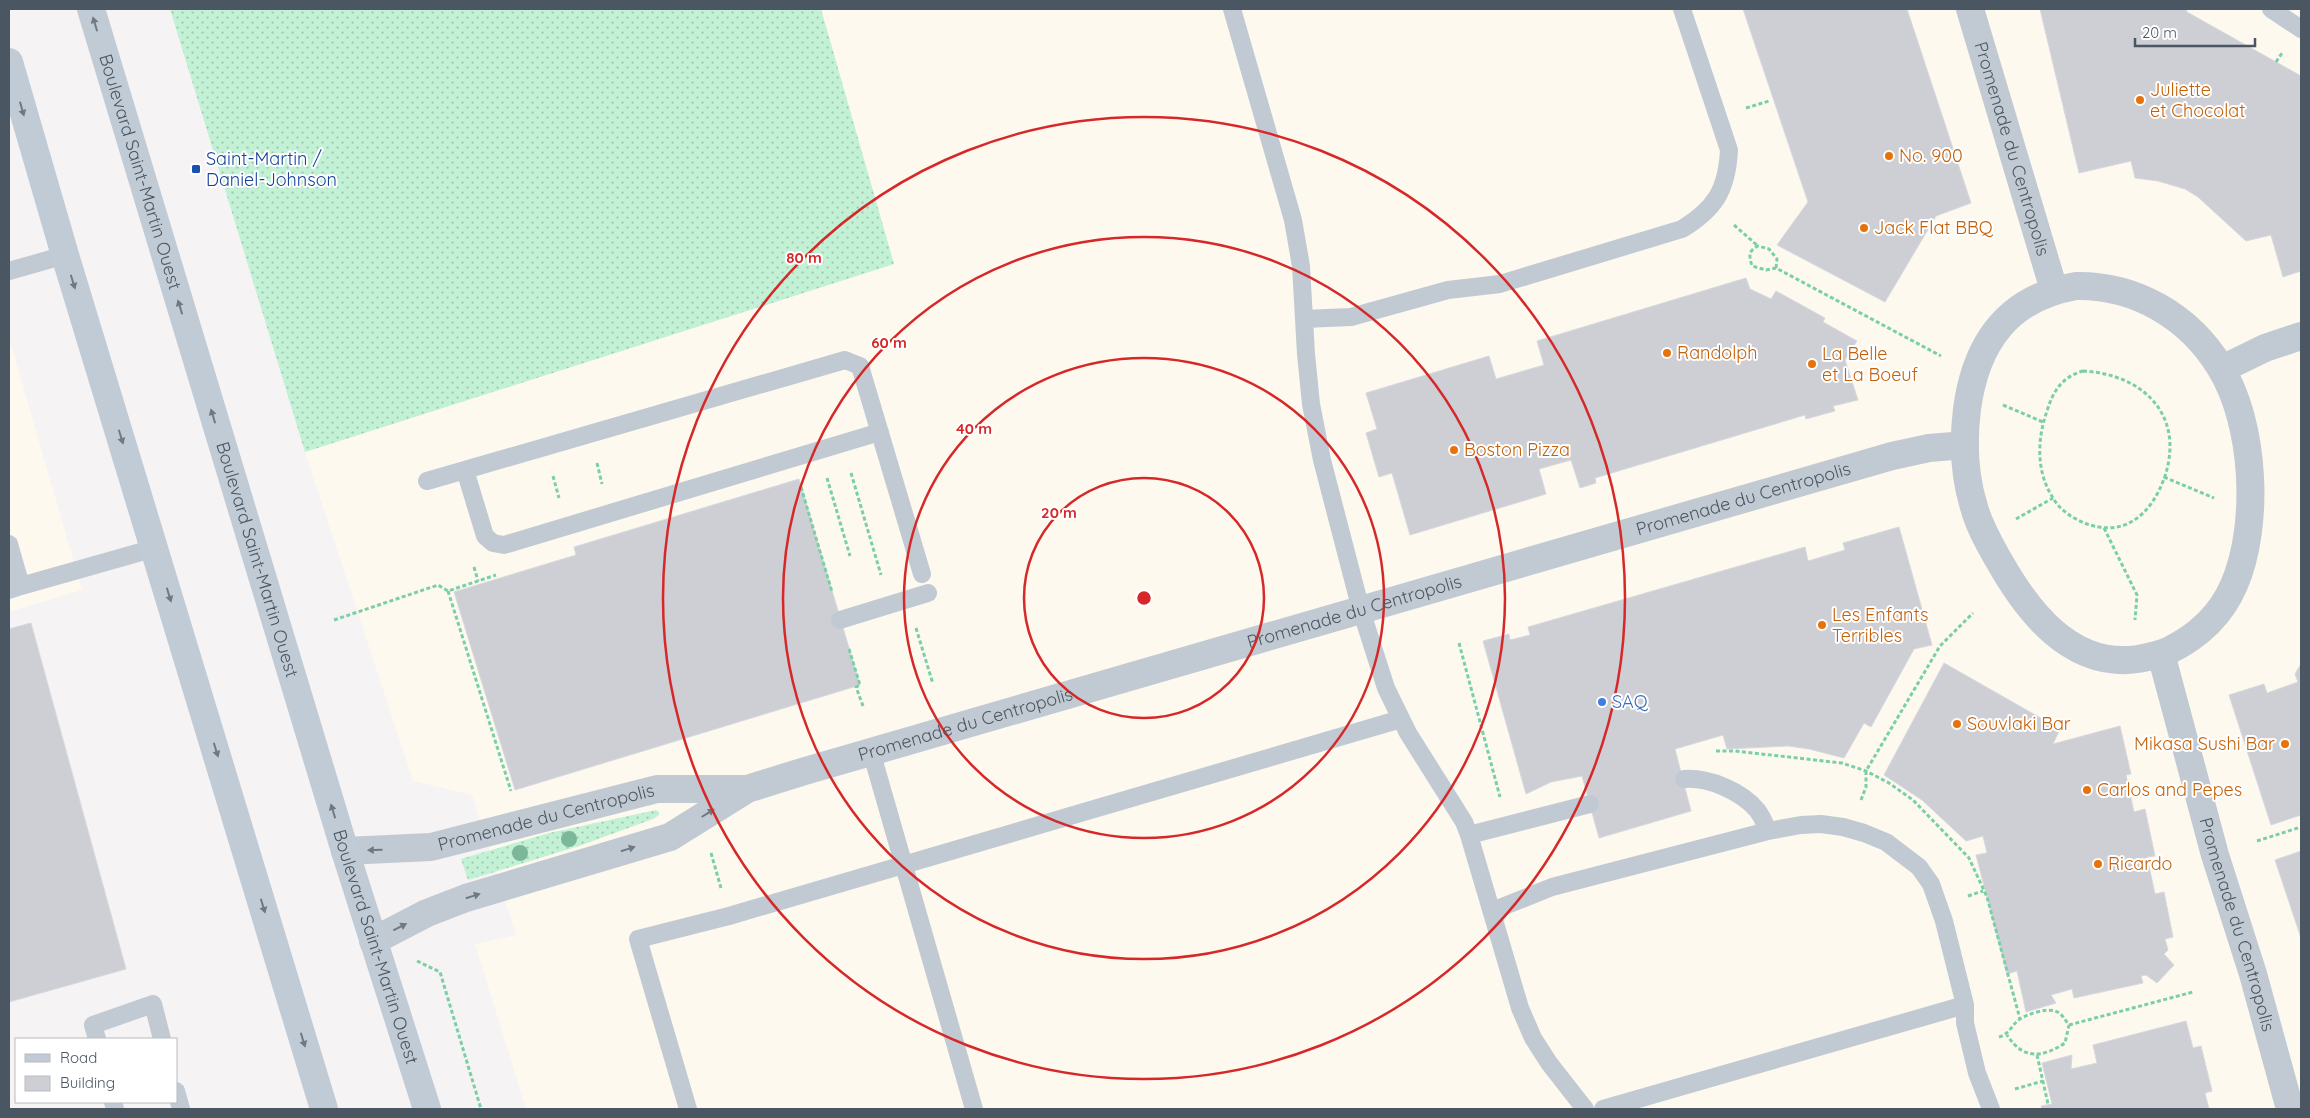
<svg xmlns="http://www.w3.org/2000/svg" width="2310" height="1118" font-family="Quicksand,sans-serif">
  <style>
    .commercial { fill: #fdf9ef }
    .grass { fill: url(#grass-dots) }
    .building { fill: #cdcfd5; stroke: #d7d9de }
    .lines { fill: none; stroke-linecap: round; stroke-linejoin: round }
    .path { stroke: #7ad0a6; stroke-width: 3; stroke-dasharray: 4 2.5; stroke-linecap: butt }
    .lane { stroke: #c1cad2; stroke-width: 18 }
    .street { stroke: #c1cad2; stroke-width: 28 }
    .secondary { stroke: #c1cbd6; stroke-width: 28 }
    .tree { fill: #7bb799 }
    .oneway { fill: #6e7984 }
    .oneway2 { fill: #6e7983 }
    .ring { fill: none; stroke: #d62828; stroke-width: 2.5 }
    .food-dot { fill: #e8710a; stroke: #fff; stroke-width: 2 }
    .transit-dot { fill: #1a4fb4; stroke: #fff; stroke-width: 2 }
    .shop-dot { fill: #3f7fe0; stroke: #fff; stroke-width: 2 }
    .labels { text-anchor: middle; stroke-width: 4; stroke-linejoin: round; paint-order: stroke }
    .food-label { font-size: 18px; fill: #c56008; stroke: #fff; text-anchor: start }
    .street-label { font-size: 18px; fill: #4a5661; stroke: #fff }
    .transit-label { font-size: 18px; fill: #164399; stroke: #fff; text-anchor: start }
    .shop-label { font-size: 18px; fill: #366cbe; stroke: #fff; text-anchor: start }
    .centre { fill: #d62828; stroke: #fff; stroke-width: 2.5 }
    .ring-label { font-size: 15px; text-anchor: middle; font-weight: bold; fill: #d62828; stroke: #fff; stroke-width: 4; stroke-linejoin: round; paint-order: stroke }
  </style>
  <defs>
    <pattern id="grass-dots" width="8" height="8" patternUnits="userSpaceOnUse" patternTransform="scale(1.25)"><rect width="8" height="8" fill="#c3f1d5"/><path d="M2 2h.1M6 6h.1" fill="none" stroke="#a0c6b0" stroke-width="1.8" stroke-linecap="round"/></pattern>
  </defs>
  <rect width="100%" height="100%" fill="#f5f3f3"/>
  <path class="commercial" d="M821,9H2301V1109H526L475,944L516,935L472,795L413,781L305,452L894,264Z
    M9,337L82,590L9,612Z"/>
  <path class="grass" d="M170,9H821L894,264L305,452Z
    M656,810L659,812V815L653,819L579,846L468,880L461,859L549,833Z"/>
  <path class="building" d="M1743,9H1907L1971,203L1936,216L1885,302L1777,245L1808,202Z
    M2040,9H2186L2187,12L2301,76V271L2283,277L2271,235L2246,241L2198,197L2185,189L2158,181L2135,178L2131,161L2079,173Z
    M1746,278L1750,289L1771,299L1776,291L1825,318L1823,322L1857,341L1845,360L1858,400L1833,406L1835,411L1806,419L1805,415L1595,478L1596,483L1580,488L1571,460L1539,469L1546,494L1410,535L1392,473L1379,477L1366,433L1377,429L1366,393L1489,356L1496,379L1544,365L1537,341Z
    M799,479L860,685L515,790L454,592L576,555L574,547Z
    M1899,527L1932,645L1914,649L1871,727L1864,723L1844,758L1809,749L1788,746L1727,749L1723,735L1675,749L1691,811L1599,838L1582,776L1551,782L1526,794L1483,641L1509,634L1510,640L1530,635L1528,627L1805,547L1808,561L1845,550L1843,543Z
    M31,623L126,969L9,1002V629Z
    M1944,663L2060,729L2053,744L2120,726L2131,774L2126,775L2134,812L2145,809L2155,856L2147,857L2155,894L2164,892L2173,937L2165,939L2168,950L2164,954L2174,965L2157,983L2146,975L2141,976L2143,983L2074,998L2072,989L2051,995L2056,1003L2026,1012L2017,971L2007,974L1976,855L1987,853L1983,836L1966,841L1922,800L1884,775Z
    M2301,664V815L2271,825L2229,695L2264,684L2267,693L2298,682L2295,674Z
    M2301,851V938L2275,860Z
    M2186,1021L2193,1048L2201,1046L2212,1091L2205,1093L2209,1109H2042L2041,1106L2052,1104L2042,1063L2072,1055L2071,1069L2097,1063L2093,1045Z"/>
  <g class="lines">
    <path class="path" d="M2276,62L2282,53
      M1746,108L1769,101
      M1734,225L1758,246
      M1776,268L1777,259L1769,249L1758,246C1748,251 1749,256 1752,266L1766,270L1776,268L1941,356
      M2083,371C2142,374 2185,414 2165,476C2152,514 2124,540 2082,522C2071,517 2059,509 2053,498C2036,472 2037,439 2047,411C2053,391 2062,377 2083,371Z
      M2003,405L2043,422
      M597,463L602,484
      M851,473L881,575
      M553,476L559,498
      M2164,477L2214,498
      M827,478L850,556
      M801,487L832,592
      M2016,519L2053,498
      M2104,528L2137,595L2135,620
      M474,567L478,581
      M448,591L511,791
      M334,620L438,585L448,591L496,575
      M916,628L933,684
      M1459,643L1500,797
      M849,649L860,685L856,687L863,706
      M1716,751H1735L1842,763L1866,771L1889,783L1913,800L1969,858L1987,897L2020,1019
      M1861,800L1866,787V771L1940,646L1973,613
      M2257,841L2301,827
      M711,853L721,888
      M1968,896L1983,891
      M417,961L440,972L481,1109
      M2069,1025L2193,992
      M1999,1037C2010,1034 2011,1025 2020,1019C2028,1014 2046,1008 2055,1011C2062,1013 2065,1020 2069,1025L2065,1043C2042,1058 2023,1060 2007,1035
      M2037,1055L2048,1104
      M2015,1089L2043,1081"/>
    <path class="lane" d="M1232,9L1293,220L1301,266L1306,354L1311,404L1322,460L1361,610L1386,688L1408,733L1464,822L1469,835L1520,1008L1533,1038L1549,1063L1585,1109
      M2271,9L2301,29
      M9,271L65,255
      M1304,319L1351,317L1448,290L1500,284L1682,229C1715,209 1727,190 1729,150L1682,9
      M880,432L504,545L493,543L485,536L465,470L845,360L860,366L922,574
      M427,481L465,470
      M9,544L21,586L9,590
      M21,586L155,548
      M840,620L928,593
      M871,751L974,1109
      M1684,779C1708,777 1741,791 1757,810C1762,816 1765,824 1768,831
      M1469,835L1590,804
      M1492,911L1552,887L1768,831L1801,825L1821,824L1843,827L1864,833L1886,842L1919,867L1931,884L1944,921L1965,1005V1023L1977,1073L1991,1109
      M97,1039L93,1025L153,1004L162,1039
      M176,1091L181,1109
      M113,1102L115,1109
      M688,1109L638,939L729,916L1401,719
      M1603,1109L1965,1005"/>
    <g class="street">
      <path id="s1" d="M1970,9L2054,290"/>
      <path d="M2076,286C2135,285 2189,316 2220,367C2255,423 2260,525 2234,585C2221,615 2197,637 2168,651C2159,655 2149,657 2138,659C2071,669 2027,611 1998,559C1989,543 1979,526 1974,507C1964,475 1963,441 1967,409C1976,342 2008,298 2076,286Z"/>
      <path d="M2222,369L2265,348L2301,336"/>
      <path id="s2" d="M2161,654L2215,855L2253,974L2290,1109"/>
      <path id="s3" d="M345,851L431,847L657,789H747"/>
      <path id="s4" d="M373,941L427,913L466,898L670,837L747,789L805,771L1892,456L1929,448L1965,445"/>
    </g>
    <g class="secondary">
      <path id="s5" d="M91,9L345,851L427,1109"/>
      <path d="M9,62L65,255L324,1109"/>
    </g>
  </g>
  <g class="tree">
    <circle cx="569" cy="839" r="8"/>
    <circle cx="520" cy="853" r="8"/>
  </g>
  <defs><path id="oneway-solid" d="M-6-.8H1V-3.2L6.5 0L1 3.2V.8H-6Z" transform="scale(1.25)"/></defs>
  <g class="oneway">
    <use href="#oneway-solid" transform="translate(95 24) rotate(-107)"/>
    <use href="#oneway-solid" transform="translate(22 109) rotate(74)"/>
    <use href="#oneway-solid" transform="translate(73 282) rotate(73)"/>
    <use href="#oneway-solid" transform="translate(180 307) rotate(-107)"/>
    <use href="#oneway-solid" transform="translate(213 416) rotate(-107)"/>
    <use href="#oneway-solid" transform="translate(121 437) rotate(73)"/>
    <use href="#oneway-solid" transform="translate(169 595) rotate(73)"/>
    <use href="#oneway-solid" transform="translate(216 750) rotate(73)"/>
    <use href="#oneway-solid" transform="translate(333 811) rotate(-107)"/>
    <use href="#oneway-solid" transform="translate(263 906) rotate(73)"/>
    <use href="#oneway-solid" transform="translate(303 1040) rotate(73)"/>
  </g>
  <g class="oneway2">
    <use href="#oneway-solid" transform="translate(708 813) rotate(-32)"/>
    <use href="#oneway-solid" transform="translate(628 849) rotate(-17)"/>
    <use href="#oneway-solid" transform="translate(375 850) rotate(179)"/>
    <use href="#oneway-solid" transform="translate(473 896) rotate(-17)"/>
    <use href="#oneway-solid" transform="translate(400 927) rotate(-27)"/>
  </g>
  <g class="ring">
    <circle cx="1144" cy="598" r="120"/>
    <circle cx="1144" cy="598" r="240"/>
    <circle cx="1144" cy="598" r="361"/>
    <circle cx="1144" cy="598" r="481"/>
  </g>
  <g class="food-dot">
    <circle cx="2140" cy="100" r="5"/>
    <circle cx="1889" cy="156" r="5"/>
    <circle cx="1864" cy="228" r="5"/>
    <circle cx="1667" cy="353" r="5"/>
    <circle cx="1812" cy="364" r="5"/>
    <circle cx="1454" cy="450" r="5"/>
    <circle cx="1822" cy="625" r="5"/>
    <circle cx="1957" cy="724" r="5"/>
    <circle cx="2285" cy="744" r="5"/>
    <circle cx="2087" cy="790" r="5"/>
    <circle cx="2098" cy="864" r="5"/>
  </g>
  <rect class="transit-dot" x="191" y="164" width="10" height="10" rx="2.5"/>
  <circle class="shop-dot" cx="1602" cy="702" r="5"/>
  <g class="labels">
    <g class="food-label">
      <text x="2150" y="96">Juliette<tspan x="2150" dy="21">et Chocolat</tspan></text>
      <text x="1899" y="162">No. 900</text>
      <text x="1874" y="234">Jack Flat BBQ</text>
      <text x="1677" y="359">Randolph</text>
      <text x="1822" y="360">La Belle<tspan x="1822" dy="21">et La Boeuf</tspan></text>
      <text x="1464" y="456">Boston Pizza</text>
      <text x="1832" y="621">Les Enfants<tspan x="1832" dy="21">Terribles</tspan></text>
      <text x="1967" y="730">Souvlaki Bar</text>
      <text x="2275" y="750" text-anchor="end">Mikasa Sushi Bar</text>
      <text x="2097" y="796">Carlos and Pepes</text>
      <text x="2108" y="870">Ricardo</text>
    </g>
    <g class="street-label">
      <text dy="6" stroke="none"><textPath href="#s1" startOffset="146">Promenade du Centropolis</textPath></text>
      <text dy="6" stroke="none"><textPath href="#s5" startOffset="170">Boulevard Saint-Martin Ouest</textPath></text>
      <text dy="6" stroke="none"><textPath href="#s4" startOffset="1444">Promenade du Centropolis</textPath></text>
      <text dy="6" stroke="none"><textPath href="#s5" startOffset="575">Boulevard Saint-Martin Ouest</textPath></text>
      <text dy="6" stroke="none"><textPath href="#s4" startOffset="1039">Promenade du Centropolis</textPath></text>
      <text dy="6" stroke="none"><textPath href="#s4" startOffset="634">Promenade du Centropolis</textPath></text>
      <text dy="6" stroke="none"><textPath href="#s3" startOffset="205">Promenade du Centropolis</textPath></text>
      <text dy="6" stroke="none"><textPath href="#s2" startOffset="281">Promenade du Centropolis</textPath></text>
      <text dy="6" stroke="none"><textPath href="#s5" startOffset="980">Boulevard Saint-Martin Ouest</textPath></text>
    </g>
    <g class="transit-label">
      <text x="206" y="165">Saint-Martin /<tspan x="206" dy="21">Daniel-Johnson</tspan></text>
    </g>
    <g class="shop-label">
      <text x="1612" y="708">SAQ</text>
    </g>
  </g>
  <circle cx="1144" cy="598" r="8" class="centre"/>
  <g class="ring-label">
    <text x="804" y="263">80 m</text>
    <text x="889" y="348">60 m</text>
    <text x="974" y="434">40 m</text>
    <text x="1059" y="518">20 m</text>
  </g>
  <rect width="2310" height="1118" fill="none" stroke="#4a5661" stroke-width="20"/>
  <rect x="15" y="1038" width="162" height="65" fill="#ffffff" stroke="#b7bbc0"/>
  <rect x="25" y="1054" width="25" height="8" fill="#c1cbd6" stroke="#b7bbc0"/>
  <text x="60" y="1063" font-size="15" fill="#4a5661">Road</text>
  <rect x="25" y="1076" width="25" height="15" fill="#cdcfd5" stroke="#b7bbc0"/>
  <text x="60" y="1088" font-size="15" fill="#4a5661">Building</text>
  <path d="M2135 38v8h120v-8" fill="none" stroke="#4a5661" stroke-width="2.5"/>
  <text x="2142" y="38" font-size="15" fill="#4a5661" stroke="#ffffff" stroke-width="4" paint-order="stroke">20 m</text>
</svg>
